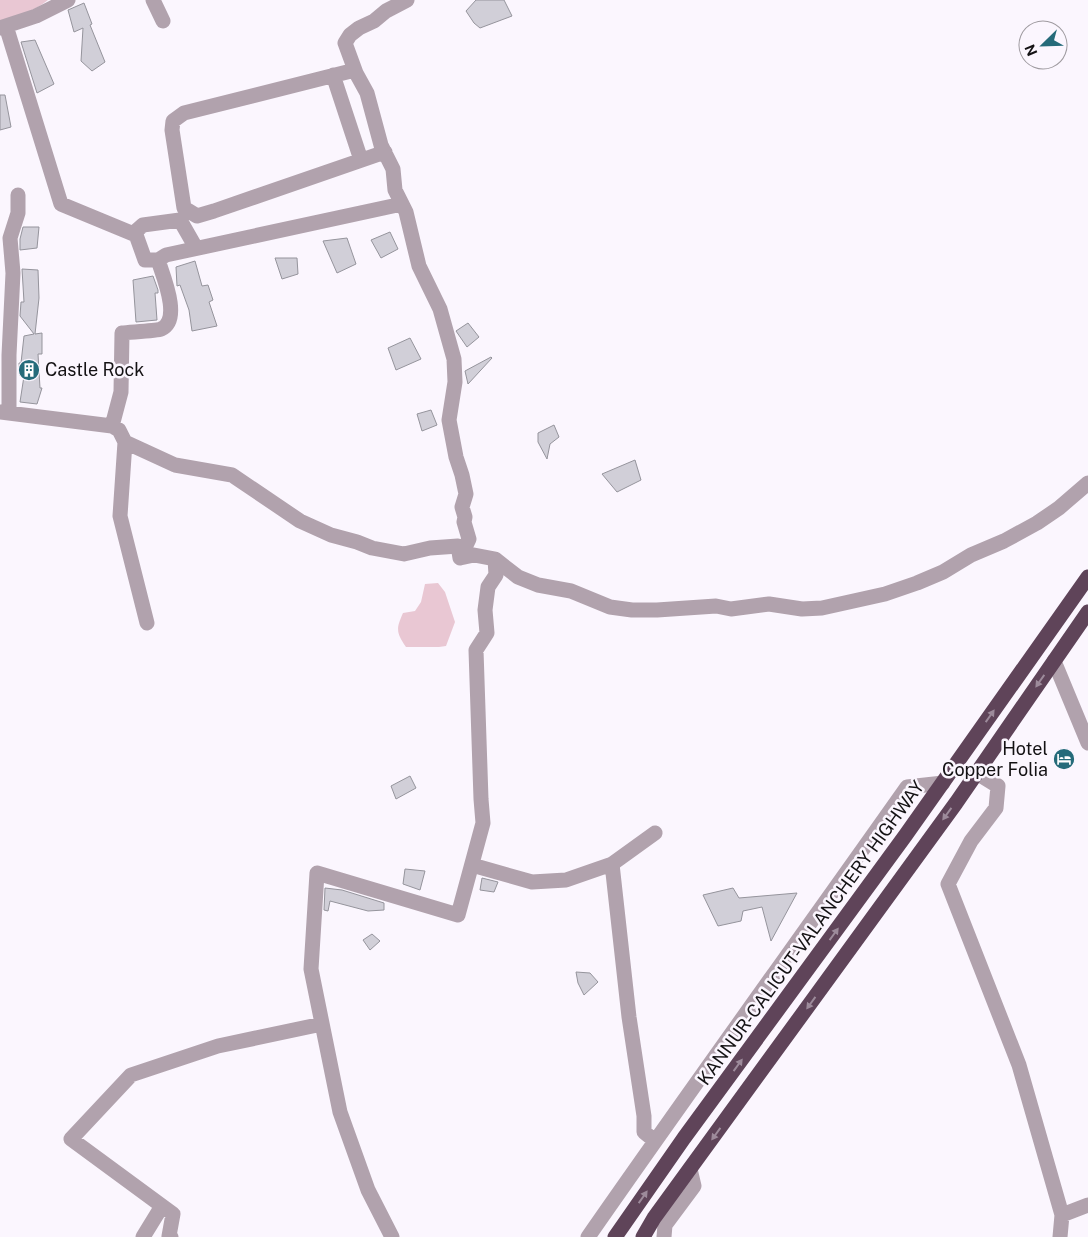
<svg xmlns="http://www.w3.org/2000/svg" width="1088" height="1237" font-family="'Public Sans',sans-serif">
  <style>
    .green { fill: #e9c7d3 }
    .building { fill: #d1cfd8; stroke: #95949c }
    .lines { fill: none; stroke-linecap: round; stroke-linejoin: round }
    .minor { stroke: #b1a2ad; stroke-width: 15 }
    .highway { stroke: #5f4459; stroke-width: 15 }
    .oneway { fill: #9d8b9b }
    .labels { text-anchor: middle; stroke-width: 5; stroke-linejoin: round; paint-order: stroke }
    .poi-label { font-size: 18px; fill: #141214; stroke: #fbf6fe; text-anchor: start }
    .street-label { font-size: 18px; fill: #141214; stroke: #fbf6fe }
  </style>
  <rect width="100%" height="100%" fill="#fbf6fe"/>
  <path class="green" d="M0,0H48C34,11 17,17 0,23Z
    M438,583L445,592L455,622L446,646L439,647H406C396,632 396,629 403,613L415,611L421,602L425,584Z"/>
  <path class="building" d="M476,0H504L512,16L480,28L474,23L466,11Z
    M84,3L92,24L90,25L105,62L92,71L81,61L83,28L74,32L68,10Z
    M35,40L54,84L37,93L21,42Z
    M0,95H5L11,127L0,130Z
    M23,227H39L37,248L20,250V239Z
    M390,232L398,249L381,258L371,240Z
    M347,238L356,264L337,273L323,241Z
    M275,258H297L298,274L282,279Z
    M195,261L202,286L208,285L213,300L209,302L217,326L192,331L189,310L180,285L177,286L176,267Z
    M22,269L38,270L39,298L35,334L42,333V354H38L40,388H42L37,404L20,402L24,376H20L19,363H21L24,336L34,334L20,316L21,302H24Z
    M153,276L158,290V293H155L157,320L136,322L133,280Z
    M468,323L479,337L467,347L456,331Z
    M410,338L421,359L396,370L388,348Z
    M491,357L492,358L468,384L465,371Z
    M431,410L437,425L422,431L417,414Z
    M554,425L559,437L550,444L547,459L538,442V433Z
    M635,460L641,480L617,492L602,474Z
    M410,776L416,788L396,799L391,786Z
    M405,869L425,871L420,890L403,884Z
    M482,878L498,882L494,892L480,890Z
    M325,888L342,890L384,903V910L368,911L330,901L328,911L324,910Z
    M733,888L739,898L797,893L771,941L762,907L743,911L741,921L718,926L703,895Z
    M372,934L380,941L370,950L363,940Z
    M576,972L590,973L598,982L584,995L578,983Z"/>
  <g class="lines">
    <path class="minor" d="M153,0L163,21
      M407,0L386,11L374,21L359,28L350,35L345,43L356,73L367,93L381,145L393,169L395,190L406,212L419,266L440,309L454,359L455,382L449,420L456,457L462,475L466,494L462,507L465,517L464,522L469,539L460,558
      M6,26L61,204L136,235
      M0,28L36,16L68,0
      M355,70L184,113L173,121L172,130L184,208L197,216L214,211L385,152
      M333,75L361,160
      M158,260H145L135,232L143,225L180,220L196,248
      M0,412L112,426L119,430L125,442L120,516L147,623
      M9,413V355L13,273L10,238L18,213V195
      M112,426L121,392L122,333C130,332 156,331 161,329C182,320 163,276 158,260L166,255L402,204
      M125,442L175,465L232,475L300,521L331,535L357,542L372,548L404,554L430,548L458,546L460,558
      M460,558L474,555L495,559L518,577L538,585L571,591L610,607L632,610H657L716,606L731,609L769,604L802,609L822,608L885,594L917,583L943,572L971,555L1004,541L1037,523L1059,508L1088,483
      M1054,661L1088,743
      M977,773L998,786L996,808L971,841L948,884L1019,1065L1062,1215L1060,1237
      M612,864L629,1017L644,1116V1132L655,1141
      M472,865L532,882L566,880L612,864L655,833
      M1062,1215L1088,1205
      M143,1237L162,1206
      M171,1237L169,1236L173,1214L71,1139L131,1075L218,1046L322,1024
      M392,1237L368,1190L340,1112L311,969L317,873L458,915L483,823L481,799L476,650L487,633L485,610L488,587L496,575L495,559
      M588,1237C693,1086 801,937 907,787L943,783
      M664,1237L665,1225L694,1186L690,1169"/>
    <path class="highway" d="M615,1237L684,1138L905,836L1088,577
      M643,1237L654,1218L956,803L1088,612"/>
  </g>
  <defs><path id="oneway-solid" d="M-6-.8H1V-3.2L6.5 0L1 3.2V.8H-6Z" transform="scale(1.25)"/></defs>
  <g class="oneway">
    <use href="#oneway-solid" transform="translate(1040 681) rotate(125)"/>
    <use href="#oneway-solid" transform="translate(990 716) rotate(-55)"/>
    <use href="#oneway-solid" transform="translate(947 814) rotate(126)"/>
    <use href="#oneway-solid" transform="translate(834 934) rotate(-54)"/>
    <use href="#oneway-solid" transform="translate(811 1003) rotate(126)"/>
    <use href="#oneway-solid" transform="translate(738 1065) rotate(-54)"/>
    <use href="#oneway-solid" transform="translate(716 1134) rotate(126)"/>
    <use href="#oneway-solid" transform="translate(643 1197) rotate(-55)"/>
  </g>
  <defs>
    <g id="building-disc" transform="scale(1.125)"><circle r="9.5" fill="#256b7a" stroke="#fbf6fe"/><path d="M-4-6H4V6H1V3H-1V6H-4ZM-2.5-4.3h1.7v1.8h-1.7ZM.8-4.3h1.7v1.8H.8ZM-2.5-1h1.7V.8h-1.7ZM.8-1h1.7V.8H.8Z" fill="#fff"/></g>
    <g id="hotel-disc" transform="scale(1.125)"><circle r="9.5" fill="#256b7a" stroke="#fbf6fe"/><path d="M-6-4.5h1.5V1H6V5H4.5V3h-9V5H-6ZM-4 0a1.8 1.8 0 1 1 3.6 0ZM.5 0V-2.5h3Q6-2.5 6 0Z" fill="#fff"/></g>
  </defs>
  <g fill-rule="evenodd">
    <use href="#building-disc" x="29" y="370"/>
    <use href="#hotel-disc" x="1064" y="759"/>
  </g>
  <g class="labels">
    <g class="poi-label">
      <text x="45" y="376">Castle Rock</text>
      <text x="1048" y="755" text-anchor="end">Hotel<tspan x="1048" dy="21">Copper Folia</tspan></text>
    </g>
    <g class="street-label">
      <text transform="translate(811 933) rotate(-54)" y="6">KANNUR-CALICUT-VALANCHERY HIGHWAY</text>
    </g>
  </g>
  <g transform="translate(1043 45) rotate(247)"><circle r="24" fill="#fbf6fe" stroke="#9f9ba0"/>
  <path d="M0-4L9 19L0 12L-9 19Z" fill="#256b7a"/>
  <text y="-8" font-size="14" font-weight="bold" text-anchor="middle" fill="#141214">N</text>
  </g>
</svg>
